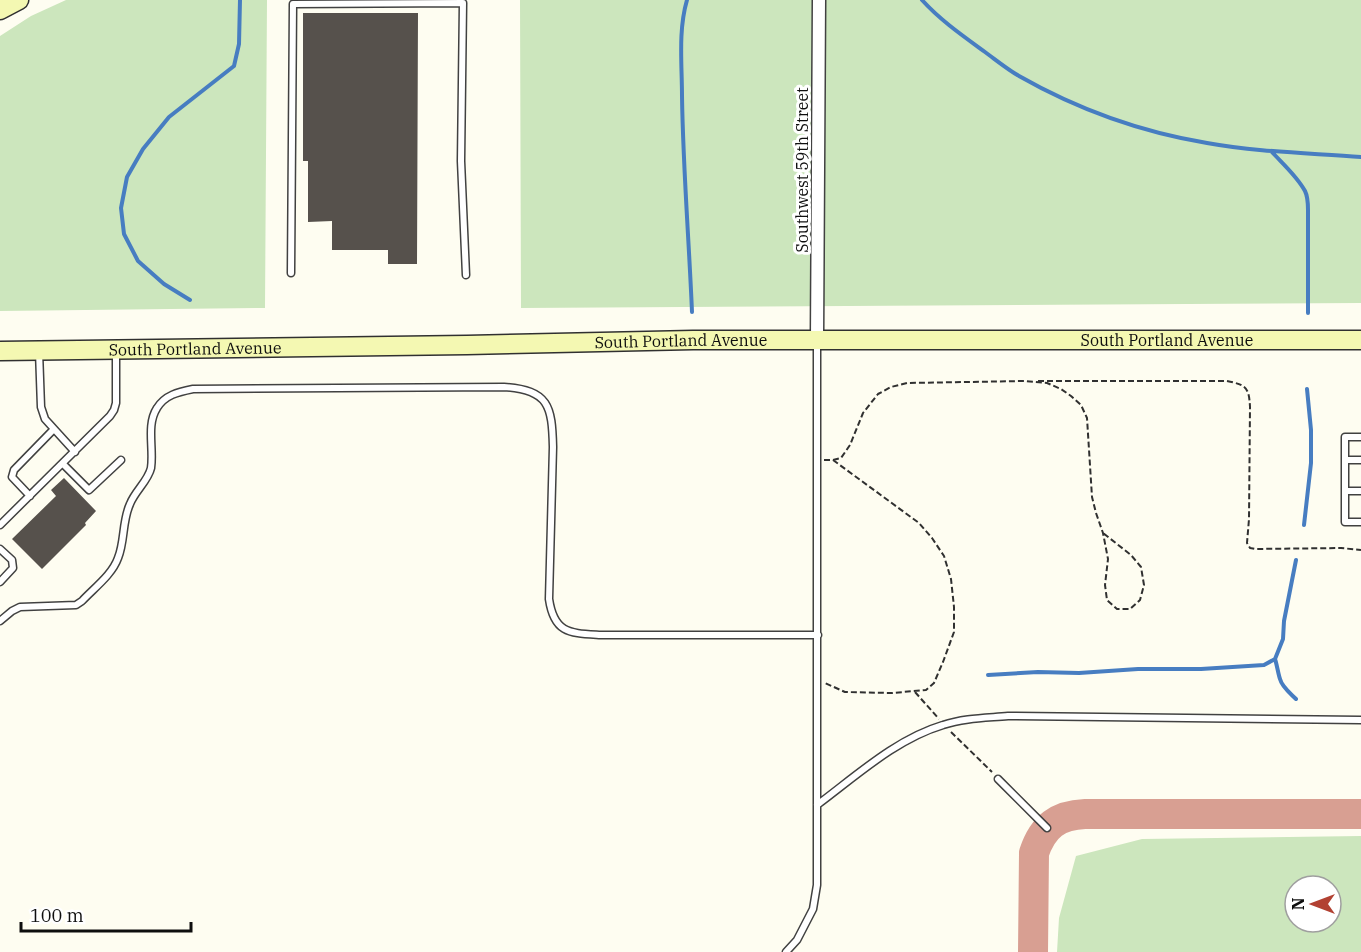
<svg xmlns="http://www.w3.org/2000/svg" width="1361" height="952" font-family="'IBM Plex Serif',serif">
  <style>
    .green { fill: #cce6bd; fill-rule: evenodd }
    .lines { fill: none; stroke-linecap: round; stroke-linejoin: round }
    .stream { stroke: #477dc1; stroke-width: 4 }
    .taxiway { stroke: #d89f92; stroke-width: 30 }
    .building { fill: #56514c }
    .service-casing { stroke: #414141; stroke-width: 9 }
    .minor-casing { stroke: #414141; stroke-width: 15 }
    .secondary-casing { stroke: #303030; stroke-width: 21 }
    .path { stroke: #303030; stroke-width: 2; stroke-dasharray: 6 3; stroke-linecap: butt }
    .service { stroke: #fff; stroke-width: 6 }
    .minor { stroke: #fff; stroke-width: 12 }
    .secondary { stroke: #f4f8b2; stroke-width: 18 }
    .labels { text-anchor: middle; stroke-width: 6; stroke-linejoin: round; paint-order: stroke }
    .street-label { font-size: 16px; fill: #0e0e0e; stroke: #fff }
  </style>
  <rect width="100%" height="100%" fill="#fefdf1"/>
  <path class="green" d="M66,0H267L265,308L0,311V36L31,16Z
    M520,0H1361V303L521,308Z
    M1361,836V952H1057L1059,918L1076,856L1142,839ZM1295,886H1331V922H1295Z"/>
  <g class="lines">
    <path class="stream" d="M687,0C678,31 682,64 682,96C683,168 689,240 692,312
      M922,0C940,20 963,36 985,52C996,60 1007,69 1019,76C1077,109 1141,132 1207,143C1257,152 1310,153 1361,157
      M1271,151C1282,163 1297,176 1305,191C1308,197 1308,204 1308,210V313
      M190,300L164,284L138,261L124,234L121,208L127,177L143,149L169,117L234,66L239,44L240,0
      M1304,525L1311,463V430L1307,389
      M1275,659C1277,665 1278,673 1280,679C1282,687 1290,693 1296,699
      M988,675L1038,672L1079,673L1138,669H1201L1264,665L1275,659L1283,639L1284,621L1296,560"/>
    <path class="taxiway" d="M1033,952L1034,853C1043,826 1058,815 1085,814H1361"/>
  </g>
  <path class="building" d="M303,13H418L417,264H388V250H332V221L308,222V161H303Z
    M64,478L96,511L85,523L86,525L42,569L12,539L56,496L51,490Z"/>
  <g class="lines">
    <g class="service-casing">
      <path id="service" d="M291,273L293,4L463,3L461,161L466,275
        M39,351L41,407L45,419L75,452
        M1361,437H1345V522H1361
        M1345,460H1361
        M63,464L89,490L121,460
        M1345,491H1361
        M30,496L12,477L14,470L54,429
        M0,525L110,416L114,410L116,403V351
        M0,549L12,560L13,568L0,582
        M0,621L12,611L20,607L76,605L82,601C94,588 112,575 118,558C125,541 122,521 130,504C135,491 148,481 151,468C154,449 146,425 157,408C165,395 178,392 193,389L504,387C549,390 552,406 553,447L549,599C554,633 569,633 599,635H818
        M998,779L1047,828
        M817,805C856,776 896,739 943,725C964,718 986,718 1008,716L1361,720
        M786,952L797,940L813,909L817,885V343"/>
    </g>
    <g class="minor-casing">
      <path id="minor" d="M817,340L819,0"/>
    </g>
    <g class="secondary-casing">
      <g id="secondary">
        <path d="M0,10L19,0"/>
        <path id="s1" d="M0,351L467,345L693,340H1361"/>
      </g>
    </g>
    <path class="path" d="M1038,381H1227C1246,385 1249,387 1250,407L1249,519L1247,543L1250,548L1255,549L1341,548L1361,550
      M824,460H833L919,523L932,538L944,556L951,579L954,607V632L943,662L934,683L926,690L892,693L845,692L825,683
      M833,460L841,458L850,445L863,413L878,394L891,387L907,383L1025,381L1047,383L1061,389L1071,396L1081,405L1087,418L1092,497L1096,513L1103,533L1108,559L1105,585L1107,600L1117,609H1130L1140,600L1144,585L1141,567L1131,555L1103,533
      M915,692L939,719
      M951,732L992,772"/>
    <use href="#service" class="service"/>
    <use href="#minor" class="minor"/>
    <use href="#secondary" class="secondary"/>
  </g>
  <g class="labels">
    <g class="street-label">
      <text transform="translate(802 170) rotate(-90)" y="6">Southwest 59th Street</text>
      <text dy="6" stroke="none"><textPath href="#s1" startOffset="1167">South Portland Avenue</textPath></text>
      <text dy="6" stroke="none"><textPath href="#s1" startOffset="681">South Portland Avenue</textPath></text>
      <text dy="6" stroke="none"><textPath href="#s1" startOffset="195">South Portland Avenue</textPath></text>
    </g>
  </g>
  <g transform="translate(1313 904) rotate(270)"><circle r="28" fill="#ffffff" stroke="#9f9f9f" stroke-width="1.5"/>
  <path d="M0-4.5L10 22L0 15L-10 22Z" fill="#b24132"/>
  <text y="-9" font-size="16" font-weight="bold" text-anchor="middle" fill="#0e0e0e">N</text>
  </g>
  <path d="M21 922v9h170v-9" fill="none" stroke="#0e0e0e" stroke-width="3"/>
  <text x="30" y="922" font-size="18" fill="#0e0e0e" stroke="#ffffff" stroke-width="4.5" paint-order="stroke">100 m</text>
</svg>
